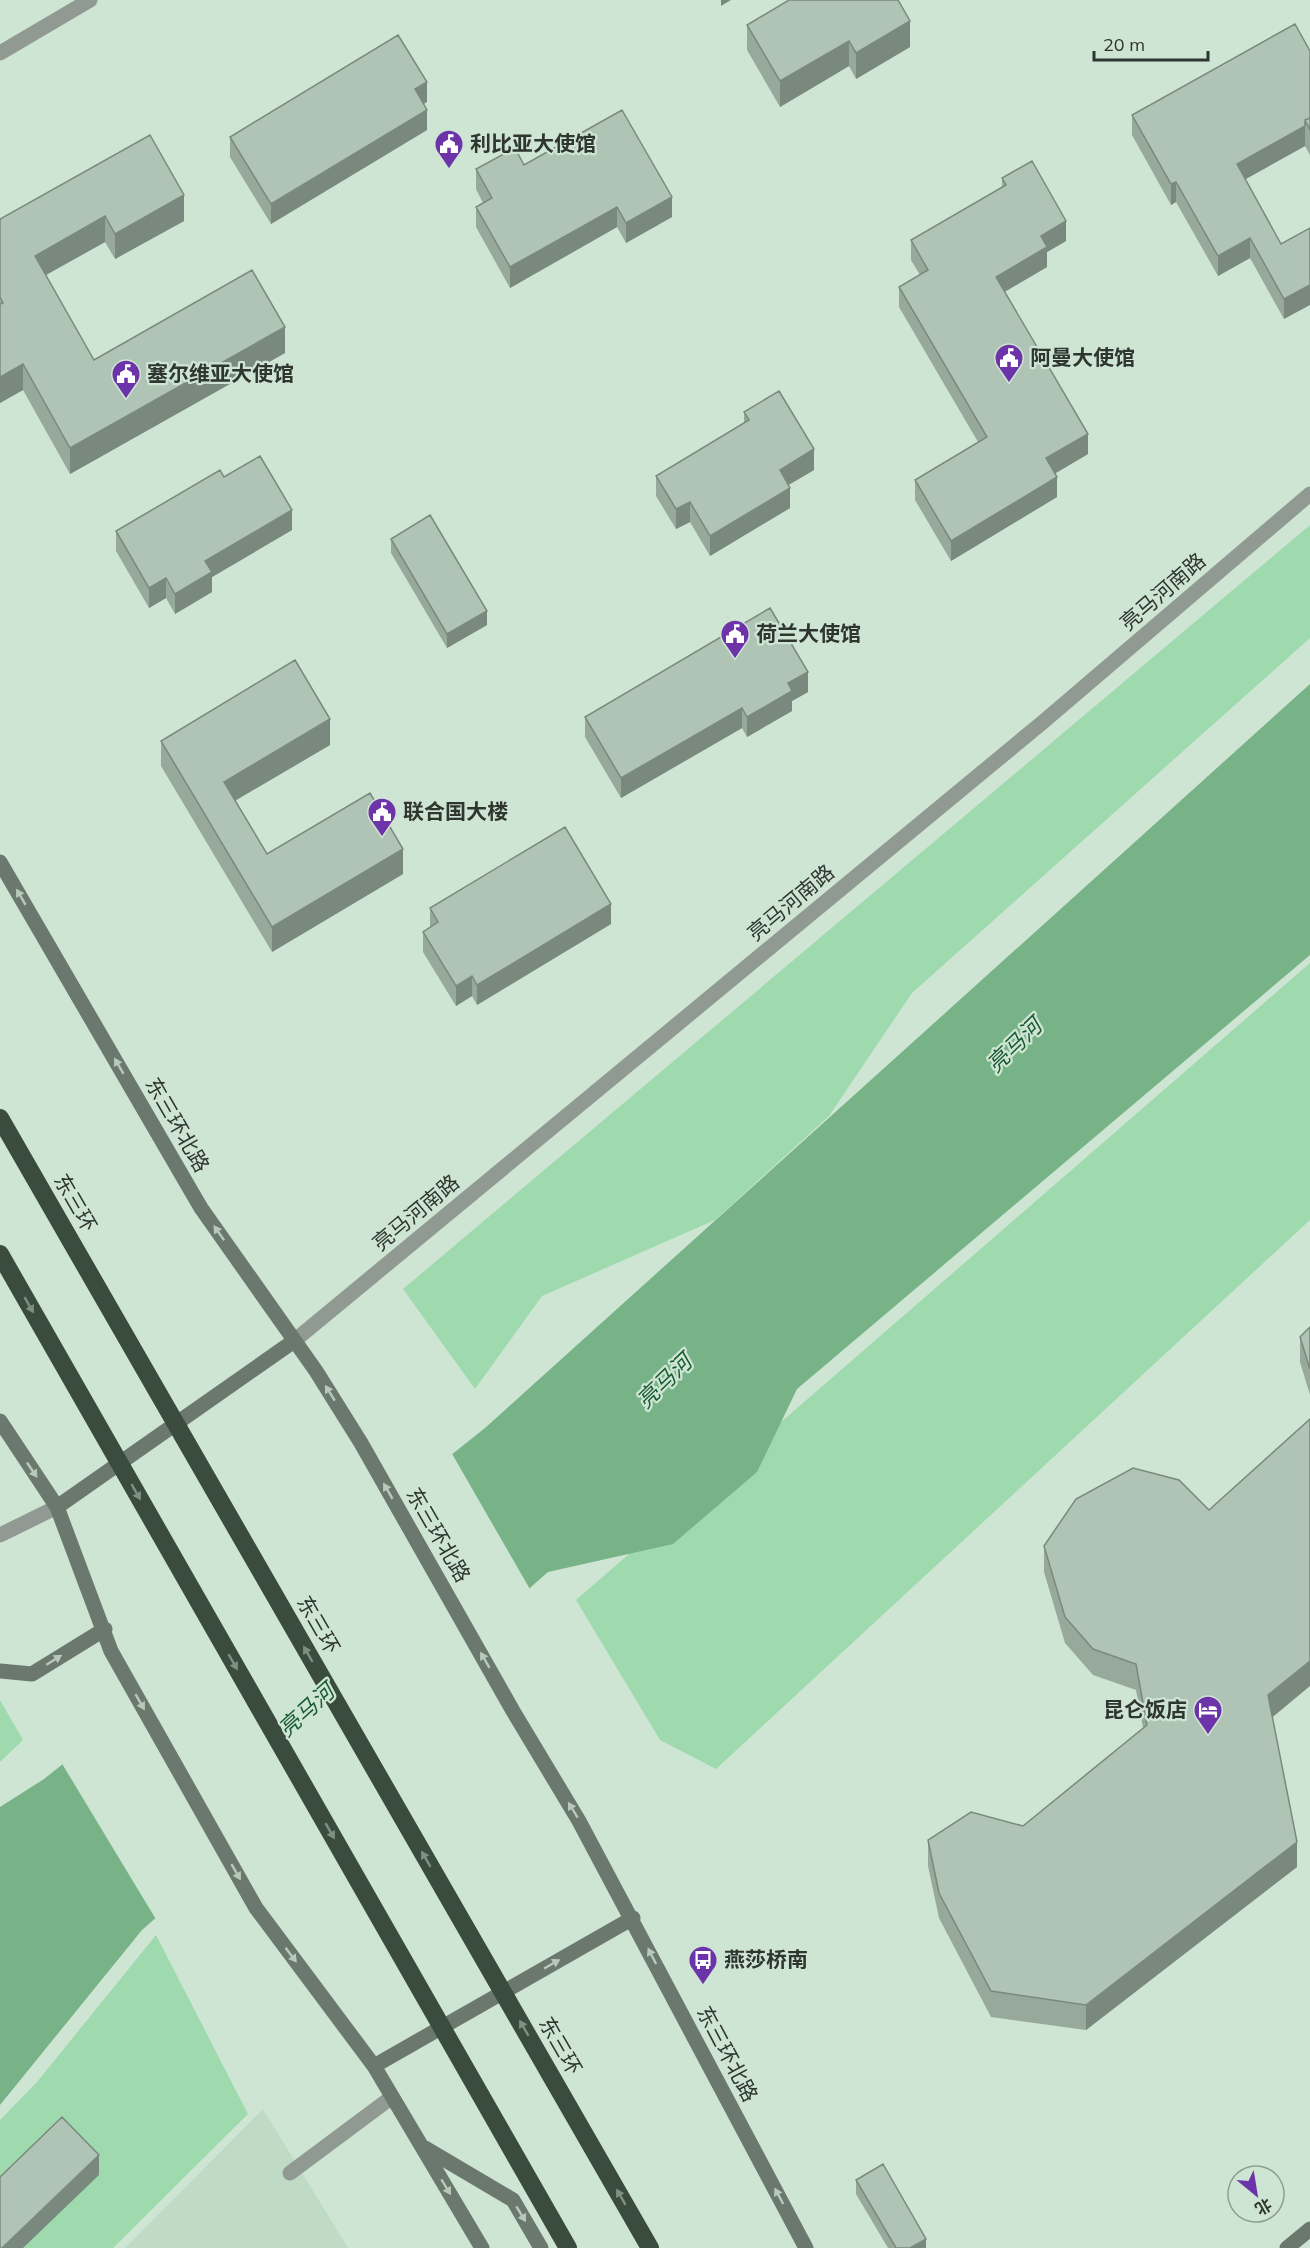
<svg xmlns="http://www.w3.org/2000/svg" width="1310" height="2248" font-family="Mulish,'Noto Sans SC',sans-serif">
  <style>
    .built { fill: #bfdbc5 }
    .green { fill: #9fdaae }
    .water { fill: #78b388 }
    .pier { fill: #cfe5d4 }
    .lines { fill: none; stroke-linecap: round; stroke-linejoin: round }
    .lane { stroke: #909992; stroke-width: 15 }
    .street { stroke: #909992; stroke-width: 15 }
    .secondary { stroke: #6b786e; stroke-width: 15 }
    .highway-bridge { stroke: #3a4c3e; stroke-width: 18 }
    .wall { fill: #96a99b }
    .shaded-wall { fill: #7a897e }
    .building { fill: #afc4b4; stroke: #7a897e; stroke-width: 1.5 }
    .oneway { fill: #b6caba }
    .oneway2 { fill: #7d9182 }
    .labels { text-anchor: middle; stroke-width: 4.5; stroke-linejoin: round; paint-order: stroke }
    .poi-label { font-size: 21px; font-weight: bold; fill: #2e362f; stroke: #cfe5d4; text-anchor: start }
    .street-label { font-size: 21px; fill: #2e362f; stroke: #cfe5d4 }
    .water-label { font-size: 22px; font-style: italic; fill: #185b31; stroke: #cfe5d4 }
  </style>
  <rect width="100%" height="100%" fill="#cfe5d4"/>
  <path class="built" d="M263,2109L348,2248H125Z"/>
  <path class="green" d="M1310,525V638L912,993L829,1116L715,1220L542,1296L475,1389L403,1289Z
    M1310,963V1220L716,1769L660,1740L576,1600Z
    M0,1700L23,1740L0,1762Z
    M156,1935L248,2114L113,2248H0V2120L37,2082Z"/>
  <path class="water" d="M1310,684V955L797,1389L757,1472L673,1544L548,1572L142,1930L0,2105V1807L44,1779L485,1428Z"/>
  <path class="pier" d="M451,1452L531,1591L157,1921L61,1762Z"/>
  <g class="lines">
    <path class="lane" d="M290,2173L392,2097"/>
    <path class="street" d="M0,53L90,0
      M294,1341L1043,722L1310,494
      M0,1535L57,1507"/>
    <path class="secondary" d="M0,862L201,1208L316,1371L361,1443L513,1711L579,1821L806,2248
      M0,1421L57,1507L111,1651L256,1908L374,2066L482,2248
      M57,1507L294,1341
      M0,1671L32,1674L105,1629
      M374,2066L633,1918
      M425,2148L513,2200L541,2248
      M1287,2248L1310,2229"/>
    <path class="highway-bridge" d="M0,1118L650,2248
      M0,1254L568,2248"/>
  </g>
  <path class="wall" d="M747,25L910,47L856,79L849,66L780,107L747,50Z
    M1310,51V155L1305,146L1245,179L1281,244L1310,228L1284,319L1250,258L1218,276L1176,202L1171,205L1132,135V115Z
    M427,102L424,104L427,130L271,224L230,157V137Z
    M150,135L184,221L115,259L105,242L46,275L94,360L285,353L70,474L23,390L0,403V219Z
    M524,165L672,217L626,243L617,227L510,288L476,227V207L483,203L476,189V169Z
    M1002,178L1066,241L1047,252V267L1004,292L1088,454L1055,473L1057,497L951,561L915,500V480L978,442L899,307V287L920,275L911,260V240L1002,187Z
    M744,412L814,470L788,485L790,508L710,556L690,522L676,529L656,496V476L744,423Z
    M224,477L292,530L212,577V592L175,614L166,598L149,608L116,551V531Z
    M391,539L487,625L447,648L391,553Z
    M808,692L792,701V711L747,737L742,728L621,798L585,737V717Z
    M161,741L330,745L235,801L267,854L403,874L272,952L161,766Z
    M430,908L611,924L477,1005L472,996L456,1006L423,952V932L430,927Z
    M1310,1327V1395L1300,1362V1337Z
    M1044,1546L1272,1717L1297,1867L1086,2030L991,2017L939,1918L928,1866V1840L1023,1826L1143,1728L1136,1690L1093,1675L1065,1643L1044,1572Z
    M856,2180L926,2248H888L856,2194Z"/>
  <path class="shaded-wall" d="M721,0H731L721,6Z
    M910,21V47L856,79V53Z
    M849,41V66L780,107V81Z
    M427,82V102L415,109V89Z
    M427,110V130L271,224V204Z
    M1305,126V146L1237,184V164Z
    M1176,182V202L1171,205V184Z
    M184,195V221L115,259V234Z
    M672,197V217L626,243V223Z
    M617,207V227L510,288V267Z
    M105,216V242L35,281V256Z
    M1066,221V241L1047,252V267L996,297V277L1041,236Z
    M1250,238V258L1218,276V256Z
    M1310,285V305L1284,319V299Z
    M285,327V353L70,474V448Z
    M23,364V390L0,403V377Z
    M1088,434V454L1046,479V458Z
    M814,449V470L780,490V470Z
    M1057,477V497L951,561V541Z
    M790,488V508L710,556V536Z
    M690,502V522L676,529V509Z
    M292,510V530L212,577V592L175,614V594L205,561Z
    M166,578V598L149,608V588Z
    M487,611V625L447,648V634Z
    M808,672V692L792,701V711L747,737V717L788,683Z
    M742,708V728L621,798V778Z
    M330,719V745L224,807V782Z
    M403,849V874L272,952V927Z
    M611,904V924L477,1005V985Z
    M472,976V996L456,1006V986Z
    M1310,1661V1686L1268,1721V1695Z
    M1297,1842V1867L1086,2030V2005Z
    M99,2155V2175L23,2248H2Z
    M926,2239V2248H910Z"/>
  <path class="building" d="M789,0H898L910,21L856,53L849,41L780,81L747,25Z
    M1295,24L1310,51V118L1305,120V126L1237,164L1281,244L1310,228V285L1284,299L1250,238L1218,256L1176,182L1171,184L1132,115Z
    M398,35L427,82L415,89L427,110L271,204L230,137Z
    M622,110L672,197L626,223L617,207L510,267L476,207L492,198L476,169L515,148L524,165Z
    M1310,118V130L1305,120Z
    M150,135L184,195L115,234L105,216L35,256L94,360L252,270L285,327L70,448L23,364L0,377V304L3,303L0,297V219Z
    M1032,161L1066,221L1041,236L1047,247L996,277L1088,434L1046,458L1057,477L951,541L915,480L987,437L899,287L928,270L911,240L1006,185L1002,178Z
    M779,391L814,449L780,470L790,488L710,536L690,502L676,509L656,476L749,420L744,412Z
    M260,456L292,510L205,561L212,572L175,594L166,578L149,588L116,531L220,470L224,477Z
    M430,515L487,611L447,634L391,539Z
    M770,608L808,672L788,683L792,691L747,717L742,708L621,778L585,717Z
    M295,660L330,719L224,782L267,854L370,793L403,849L272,927L161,741Z
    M565,827L611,904L477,985L472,976L456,986L423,932L438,922L430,908Z
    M1310,1327V1369L1300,1337Z
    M1310,1419V1661L1268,1695L1297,1842L1086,2005L991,1991L939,1893L928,1840L971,1812L1023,1826L1147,1725L1136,1664L1093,1649L1065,1617L1044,1546L1076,1499L1133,1468L1179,1480L1209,1510Z
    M62,2117L99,2155L2,2248H0V2177Z
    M883,2164L926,2239L910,2248H896L856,2180Z"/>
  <defs><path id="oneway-solid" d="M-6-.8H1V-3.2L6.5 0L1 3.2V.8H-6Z" transform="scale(1.5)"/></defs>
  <g class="oneway">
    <use href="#oneway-solid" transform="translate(21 897) rotate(-120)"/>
    <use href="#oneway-solid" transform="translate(119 1066) rotate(-120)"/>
    <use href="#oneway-solid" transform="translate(219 1233) rotate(-125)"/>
    <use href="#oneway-solid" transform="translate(330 1393) rotate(-122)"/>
    <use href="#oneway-solid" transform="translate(32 1470) rotate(56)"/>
    <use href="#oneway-solid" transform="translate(388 1491) rotate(-120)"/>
    <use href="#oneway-solid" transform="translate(54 1660) rotate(-32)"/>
    <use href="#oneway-solid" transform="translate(485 1660) rotate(-120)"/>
    <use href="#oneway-solid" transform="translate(140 1702) rotate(60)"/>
    <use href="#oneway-solid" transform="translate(573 1810) rotate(-121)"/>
    <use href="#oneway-solid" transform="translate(236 1872) rotate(60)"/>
    <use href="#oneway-solid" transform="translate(291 1955) rotate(53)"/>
    <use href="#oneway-solid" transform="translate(652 1956) rotate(-117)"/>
    <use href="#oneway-solid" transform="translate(552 1964) rotate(-30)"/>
    <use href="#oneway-solid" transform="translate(446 2187) rotate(59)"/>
    <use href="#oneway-solid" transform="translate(779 2196) rotate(-118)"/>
    <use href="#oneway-solid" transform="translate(521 2214) rotate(59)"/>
  </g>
  <g class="oneway2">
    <use href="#oneway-solid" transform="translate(29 1305) rotate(60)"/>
    <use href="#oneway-solid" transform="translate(136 1492) rotate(60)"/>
    <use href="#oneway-solid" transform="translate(308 1654) rotate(-120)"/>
    <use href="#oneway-solid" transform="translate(233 1662) rotate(60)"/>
    <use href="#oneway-solid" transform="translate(330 1831) rotate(60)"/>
    <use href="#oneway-solid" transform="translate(426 1859) rotate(-120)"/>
    <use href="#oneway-solid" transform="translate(524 2028) rotate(-120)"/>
    <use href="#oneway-solid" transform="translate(621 2197) rotate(-120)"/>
  </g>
  <defs>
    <g id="civic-pin" transform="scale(1.5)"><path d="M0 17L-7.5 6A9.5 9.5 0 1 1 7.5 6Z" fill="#6d34aa" stroke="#cfe5d4"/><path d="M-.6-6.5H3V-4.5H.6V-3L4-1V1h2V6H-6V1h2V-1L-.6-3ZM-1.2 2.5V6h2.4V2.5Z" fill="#fff"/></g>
    <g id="hotel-pin" transform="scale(1.5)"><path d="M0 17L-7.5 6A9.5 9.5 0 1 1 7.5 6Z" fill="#6d34aa" stroke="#cfe5d4"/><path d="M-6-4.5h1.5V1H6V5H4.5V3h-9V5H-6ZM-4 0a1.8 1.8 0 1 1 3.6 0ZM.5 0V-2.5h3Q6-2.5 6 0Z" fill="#fff"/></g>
    <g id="bus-pin" transform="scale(1.5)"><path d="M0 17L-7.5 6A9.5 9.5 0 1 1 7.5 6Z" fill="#6d34aa" stroke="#cfe5d4"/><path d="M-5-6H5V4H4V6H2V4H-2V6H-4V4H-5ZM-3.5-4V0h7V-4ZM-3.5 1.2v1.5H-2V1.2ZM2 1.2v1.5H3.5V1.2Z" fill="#fff"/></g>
  </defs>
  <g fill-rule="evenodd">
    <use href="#civic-pin" x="449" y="144"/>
    <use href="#civic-pin" x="1009" y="358"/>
    <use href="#civic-pin" x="126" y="374"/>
    <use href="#civic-pin" x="735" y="634"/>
    <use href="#civic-pin" x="382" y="812"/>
    <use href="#hotel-pin" x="1208" y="1710"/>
    <use href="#bus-pin" x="703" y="1960"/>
  </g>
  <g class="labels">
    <g class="poi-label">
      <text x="470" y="151">利比亚大使馆</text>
      <text x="1030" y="365">阿曼大使馆</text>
      <text x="147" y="381">塞尔维亚大使馆</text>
      <text x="756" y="641">荷兰大使馆</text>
      <text x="403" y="819">联合国大楼</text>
      <text x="1187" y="1717" text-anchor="end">昆仑饭店</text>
      <text x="724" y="1967">燕莎桥南</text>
    </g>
    <g class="street-label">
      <text transform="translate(1163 592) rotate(-41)" y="7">亮马河南路</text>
      <text transform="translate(791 903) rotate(-40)" y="7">亮马河南路</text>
      <text transform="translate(177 1125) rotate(60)" y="7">东三环北路</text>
      <text transform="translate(75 1203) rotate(60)" y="7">东三环</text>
      <text transform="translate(416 1213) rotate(-40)" y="7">亮马河南路</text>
      <text transform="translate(438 1535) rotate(60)" y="7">东三环北路</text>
      <text transform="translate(318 1625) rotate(60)" y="7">东三环</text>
      <text transform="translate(560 2046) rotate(60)" y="7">东三环</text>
      <text transform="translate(727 2054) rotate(62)" y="7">东三环北路</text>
    </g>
    <g class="water-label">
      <text transform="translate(1014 1045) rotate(-44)" y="8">亮马河</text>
      <text transform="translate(664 1381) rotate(-44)" y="8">亮马河</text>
      <text transform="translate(306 1710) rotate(-42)" y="8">亮马河</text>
    </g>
  </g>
  <g transform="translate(1256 2194) rotate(150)"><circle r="28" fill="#cfe5d4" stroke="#8f9f92" stroke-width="1.5"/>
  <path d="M0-4.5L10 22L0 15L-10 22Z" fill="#6d34aa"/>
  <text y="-9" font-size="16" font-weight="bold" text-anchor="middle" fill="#2e362f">北</text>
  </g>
  <path d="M1094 51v9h114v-9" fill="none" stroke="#2e362f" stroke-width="3"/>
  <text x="1103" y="51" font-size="18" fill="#2e362f" stroke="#cfe5d4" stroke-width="4.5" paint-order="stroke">20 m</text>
</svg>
